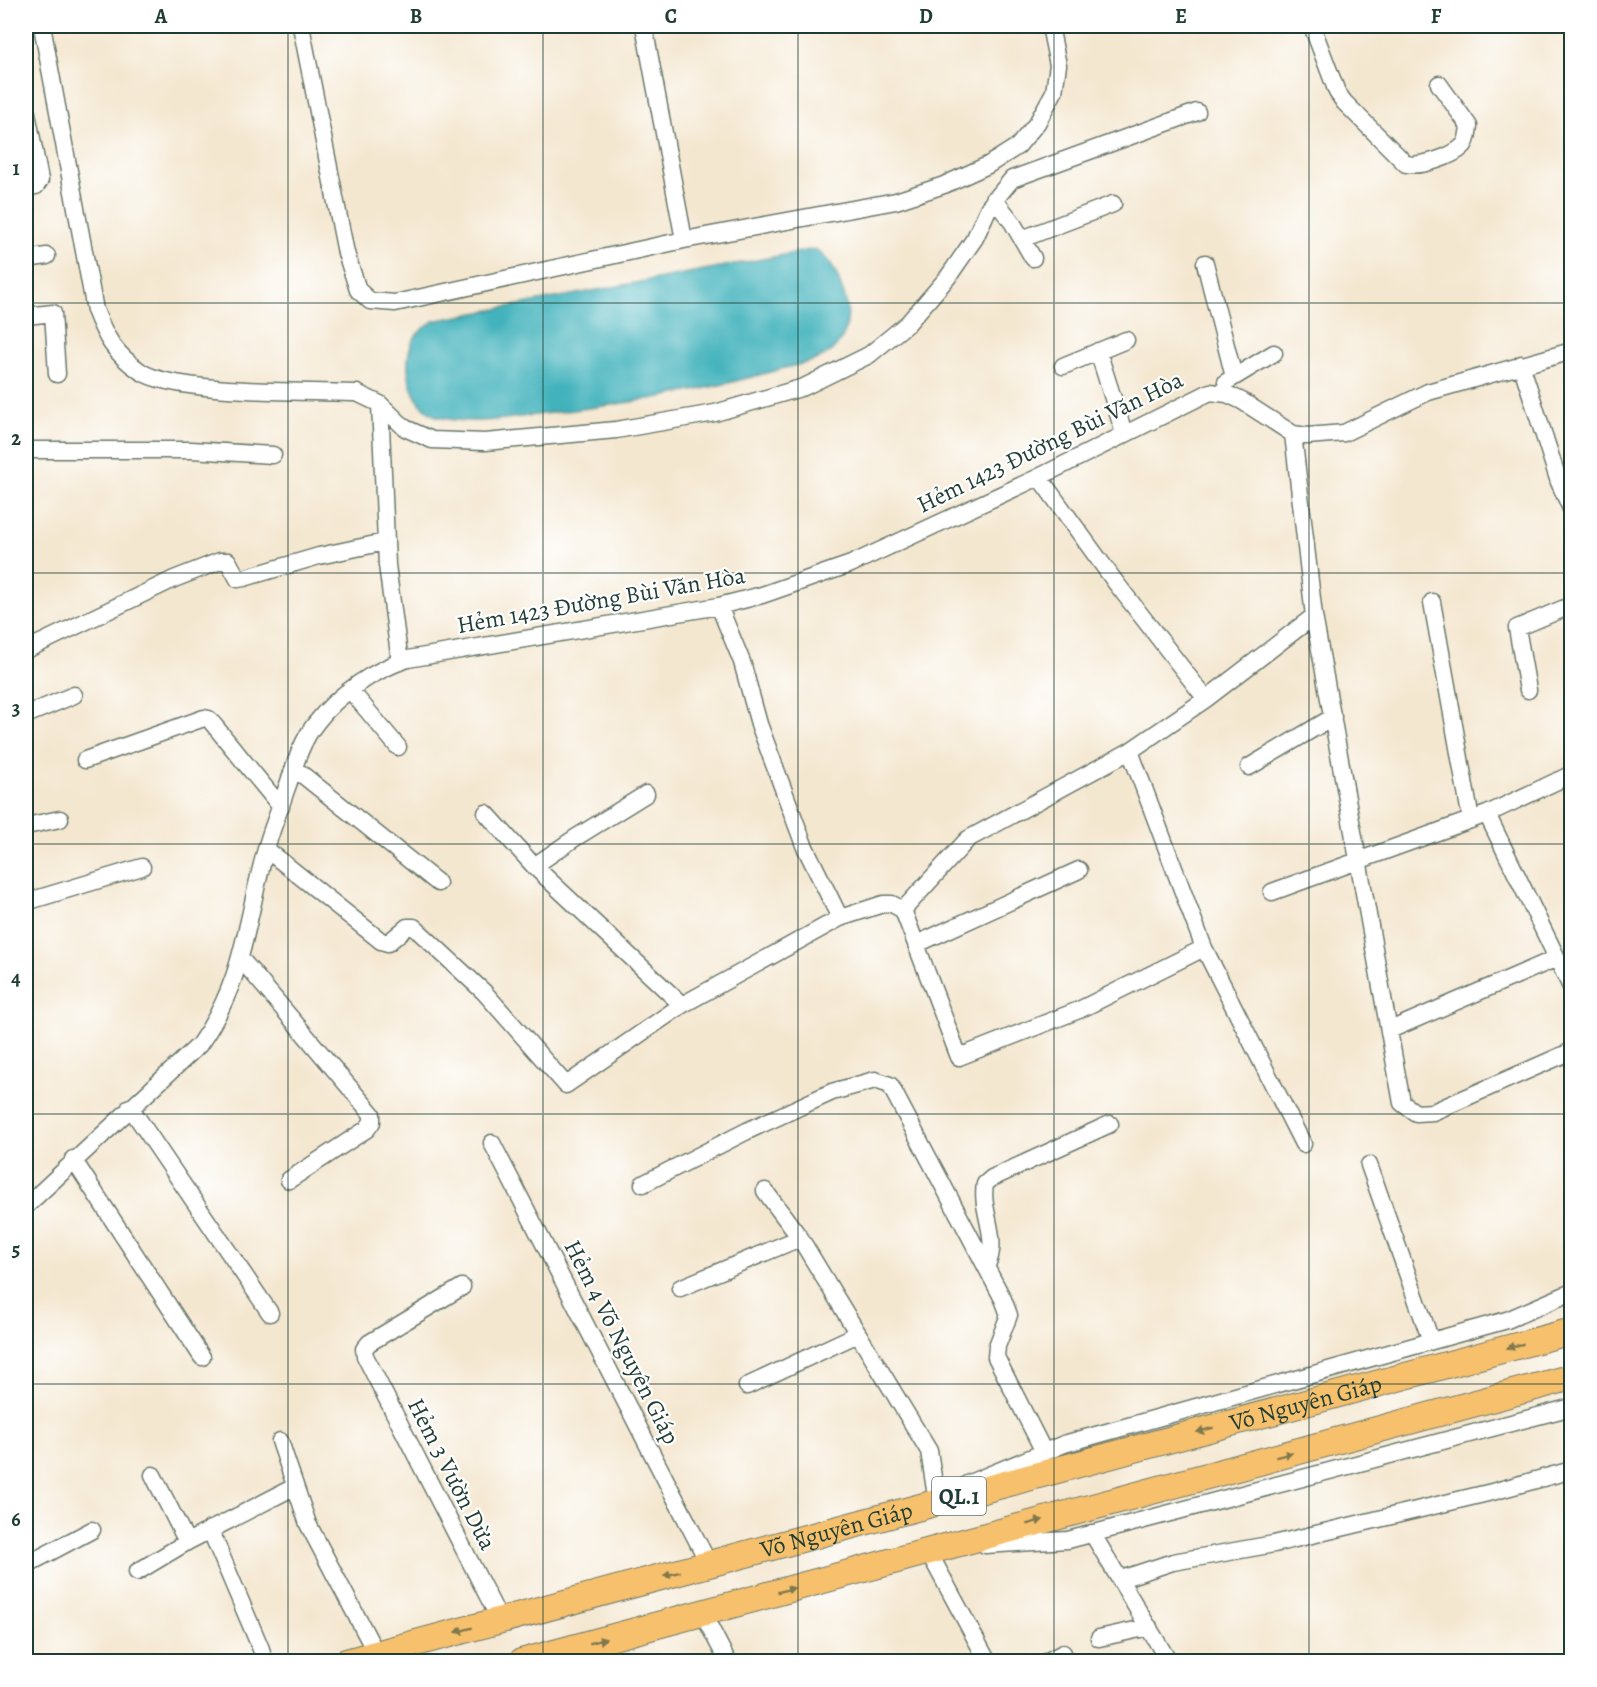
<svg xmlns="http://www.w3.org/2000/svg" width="1597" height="1687" font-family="Alegreya,serif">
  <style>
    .water { fill: #42b2bc; stroke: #307878; stroke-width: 1.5 }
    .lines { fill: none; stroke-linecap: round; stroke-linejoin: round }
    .minor-casing { stroke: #6a786b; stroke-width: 19 }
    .highway-casing { stroke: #6a786b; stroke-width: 28 }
    .minor { stroke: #fff; stroke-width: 16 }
    .highway { stroke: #f7c06c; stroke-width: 26 }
    .oneway { fill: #80784d }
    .grid { fill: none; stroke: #1f3d34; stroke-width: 1.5; stroke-opacity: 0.55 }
    .labels { text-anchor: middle; stroke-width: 4.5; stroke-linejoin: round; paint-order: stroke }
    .shield { fill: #fff; stroke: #627771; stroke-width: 1.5 }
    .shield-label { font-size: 22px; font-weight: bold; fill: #1f3d34 }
    .street-label { font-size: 24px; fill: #1f3d34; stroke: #fff }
    .neatline { fill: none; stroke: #1f3d34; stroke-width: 2 }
    .grid-label { font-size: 20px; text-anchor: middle; font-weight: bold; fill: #1f3d34 }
  </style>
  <rect width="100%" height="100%" fill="#fff"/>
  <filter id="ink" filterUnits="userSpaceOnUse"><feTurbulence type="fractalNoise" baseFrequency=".0167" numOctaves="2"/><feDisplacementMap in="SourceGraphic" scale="12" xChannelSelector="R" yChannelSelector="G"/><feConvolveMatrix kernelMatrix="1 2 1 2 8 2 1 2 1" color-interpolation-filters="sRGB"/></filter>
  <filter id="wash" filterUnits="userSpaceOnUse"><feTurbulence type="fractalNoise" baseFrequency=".008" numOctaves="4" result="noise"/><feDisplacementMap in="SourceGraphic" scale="24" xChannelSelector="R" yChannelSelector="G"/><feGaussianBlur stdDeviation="1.35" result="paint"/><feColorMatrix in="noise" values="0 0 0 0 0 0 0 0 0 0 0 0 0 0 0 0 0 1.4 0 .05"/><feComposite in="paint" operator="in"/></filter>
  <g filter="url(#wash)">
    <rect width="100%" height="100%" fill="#f4e7d0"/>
    <path class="water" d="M815,249C833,261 839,278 845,298C852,321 845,344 824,356C812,363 796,365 784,368C705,392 625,404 543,414C510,418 471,426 439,417C409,408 399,359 416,336C420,330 428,325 433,321Z"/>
  </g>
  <g filter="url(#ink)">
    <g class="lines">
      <g class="minor-casing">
        <path id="minor" d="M42,26L95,310C106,338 114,353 140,371C172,394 311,391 357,393L380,404L405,428L432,440L485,442L616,430L715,413L804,387L869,355L908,323L948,277L975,238L989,207L1012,179L1197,112
          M301,26L346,253L358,290L370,301L395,303L684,240L896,201L944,185L988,165L1018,146L1037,123L1054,92L1058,65L1050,26
          M644,26L684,240
          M1312,26L1337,92L1344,102L1406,164C1421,167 1453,157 1464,145C1468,140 1468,132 1469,126L1439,84
          M26,108L40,180L36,186L26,188
          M994,199L1012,222L1033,258
          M1022,239L1113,204
          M26,259L47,256
          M1205,263L1234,377
          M26,316L53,313L57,374
          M1098,351L1124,433
          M1521,364L1559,482L1572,511
          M1063,366L1126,340
          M1226,382L1274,353
          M380,404L387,565L400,662
          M1293,434L1314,616L1402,1103L1416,1113L1433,1112L1572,1051
          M26,450H191L273,455
          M1039,477L1116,583L1206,699
          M1432,602L1471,820
          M719,606L742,662L759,724L804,845L840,918
          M26,650L174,579L220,561H228L238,579L244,578L319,556L385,542
          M1528,690L1517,628L1572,605
          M351,691L398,747
          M26,715L74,695
          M1130,751L1204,948L1303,1144
          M85,760L204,718L209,719L281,807
          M1249,767L1333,717
          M294,768L438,883
          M486,813L534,866L682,1005
          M1487,814L1572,989
          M26,826L60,819
          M266,849L381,941L388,943L407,927H414L484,992L566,1085L682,1005L840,918L883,904H892L903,910L968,839L1130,751L1206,699L1314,616
          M534,866L575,838L646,794
          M1272,892L1487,814L1572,774
          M26,902L142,867
          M903,910L959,1057L1079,1010L1204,948
          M917,944L1079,870
          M241,959L372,1114V1122L367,1129L289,1180
          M1390,1030L1557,958
          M130,1107L270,1313
          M492,1143L709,1564
          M73,1159L202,1357
          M1369,1165L1431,1341
          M643,1184L747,1131L832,1092L875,1080L890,1085L1003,1299L1009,1315L997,1346L996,1357L1044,1452
          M765,1191L800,1238L929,1451L936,1496
          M26,1206L199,1045C245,980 245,923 266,849C271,830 279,812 285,793C294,769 300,743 316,723C338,694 374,670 408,659L719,606L762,595L851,564L1039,477L1210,392L1227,394L1242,401L1293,434L1307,436L1344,433L1428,392L1572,351
          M987,1265C1000,1237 980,1212 985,1184L992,1178L1110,1124
          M462,1287L369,1343L364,1349L365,1356L500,1620
          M680,1288L800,1238
          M747,1386L858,1334
          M280,1441L308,1524L376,1653
          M153,1475L187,1542
          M967,1484L1064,1444L1507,1320L1572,1292
          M210,1529L261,1649L264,1662
          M1092,1533L1169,1662
          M985,1545L1068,1540L1572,1407
          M928,1551L988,1662
          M26,1565L92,1530
          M137,1572L187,1542L294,1487
          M1121,1579L1173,1562L1274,1544L1492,1492L1572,1470
          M702,1612L728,1662
          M1099,1638L1149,1627
          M1046,1662L1063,1653"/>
      </g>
      <g class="highway-casing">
        <g id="highway">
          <path id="s1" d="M346,1662L1572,1331"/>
          <path d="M521,1662L1572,1377"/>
        </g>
      </g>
      <use href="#minor" class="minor"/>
      <use href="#highway" class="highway"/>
    </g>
    <defs><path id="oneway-solid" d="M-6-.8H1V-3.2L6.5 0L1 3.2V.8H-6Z" transform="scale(1.5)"/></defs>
    <g class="oneway">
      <use href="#oneway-solid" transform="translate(1515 1346) rotate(165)"/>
      <use href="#oneway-solid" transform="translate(1205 1430) rotate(165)"/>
      <use href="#oneway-solid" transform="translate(1284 1455) rotate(-15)"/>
      <use href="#oneway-solid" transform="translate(1035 1522) rotate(-15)"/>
      <use href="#oneway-solid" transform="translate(672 1574) rotate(165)"/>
      <use href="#oneway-solid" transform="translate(786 1590) rotate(-15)"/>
      <use href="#oneway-solid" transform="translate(464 1630) rotate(165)"/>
      <use href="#oneway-solid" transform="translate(598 1641) rotate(-15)"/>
    </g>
  </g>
  <path class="grid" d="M288,26V1662M543,26V1662M798,26V1662M1054,26V1662M1309,26V1662M26,303H1572M26,573H1572M26,844H1572M26,1114H1572M26,1384H1572"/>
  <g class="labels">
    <rect class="shield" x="932" y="1477" width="54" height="38" rx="4.5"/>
    <g class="shield-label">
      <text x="959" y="1504">QL.1</text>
    </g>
    <g class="street-label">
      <text transform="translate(1050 442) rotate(-26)" y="8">Hẻm 1423 Đường Bùi Văn Hòa</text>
      <text transform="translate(601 600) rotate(-10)" y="8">Hẻm 1423 Đường Bùi Văn Hòa</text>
      <text transform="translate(622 1342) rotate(63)" y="8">Hẻm 4 Võ Nguyên Giáp</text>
      <text dy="8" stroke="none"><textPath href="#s1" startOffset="994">Võ Nguyên Giáp</textPath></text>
      <text transform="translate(452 1474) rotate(63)" y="8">Hẻm 3 Vườn Dừa</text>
      <text dy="8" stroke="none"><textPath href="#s1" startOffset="508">Võ Nguyên Giáp</textPath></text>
    </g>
  </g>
  <rect width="1597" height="1687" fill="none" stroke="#fff" stroke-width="66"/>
  <rect x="33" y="33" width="1531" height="1621" class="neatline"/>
  <g class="grid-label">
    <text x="161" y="23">A</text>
    <text x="416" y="23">B</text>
    <text x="671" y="23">C</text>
    <text x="926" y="23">D</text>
    <text x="1181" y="23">E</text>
    <text x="1436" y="23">F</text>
    <text x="16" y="175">1</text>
    <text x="16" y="445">2</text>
    <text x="16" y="715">3</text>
    <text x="16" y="985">4</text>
    <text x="16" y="1256">5</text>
    <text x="16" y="1526">6</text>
  </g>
</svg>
